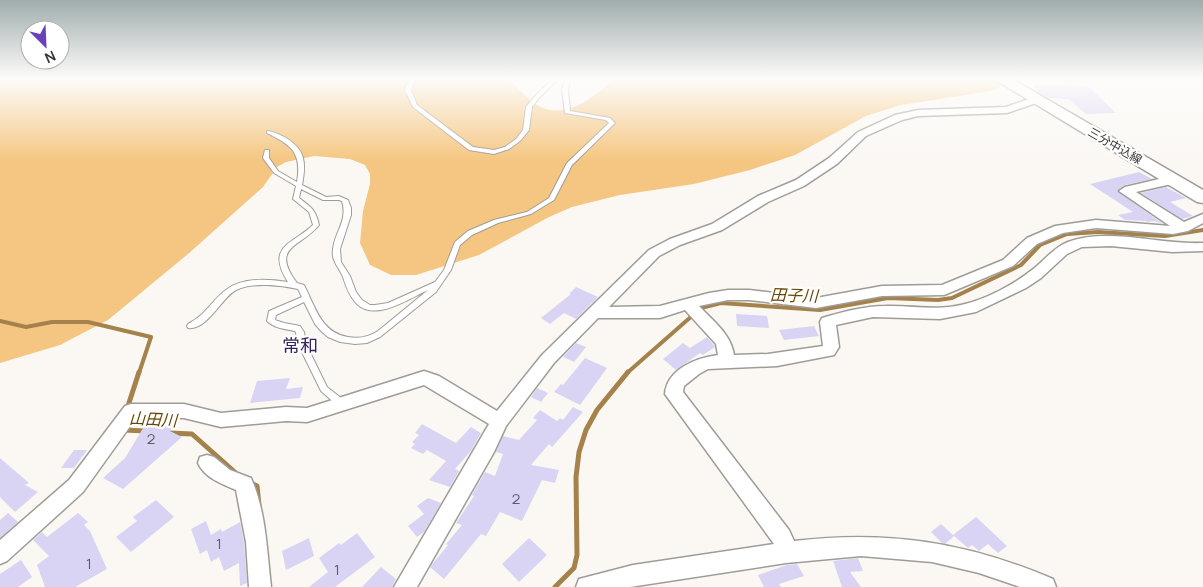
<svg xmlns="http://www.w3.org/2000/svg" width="1203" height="587" font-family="Manrope,'Noto Sans JP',sans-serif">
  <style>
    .green { fill: #f5c681 }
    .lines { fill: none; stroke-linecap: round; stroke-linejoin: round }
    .stream-far1 { stroke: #a5824b; stroke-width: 4 }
    .stream { stroke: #a5824b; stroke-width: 5 }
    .building { fill: #d9d3f4 }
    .service-casing { stroke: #9f9c98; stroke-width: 2 }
    .minor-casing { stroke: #9f9c98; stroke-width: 3 }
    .secondary-casing { stroke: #9f9c98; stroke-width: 3 }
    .service { fill: #fff; fill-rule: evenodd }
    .minor { fill: #fff; fill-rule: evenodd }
    .secondary { fill: #fff; fill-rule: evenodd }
    .labels { text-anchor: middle; stroke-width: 4.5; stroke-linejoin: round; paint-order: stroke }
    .far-street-label { font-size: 12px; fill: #363534; stroke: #fff }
    .near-number-label { font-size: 15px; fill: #5f5c64 }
    .water-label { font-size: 16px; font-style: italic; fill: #684606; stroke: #fff }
    .quarter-label { font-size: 18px; fill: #35225c; stroke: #fff }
  </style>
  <rect width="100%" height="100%" fill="#fbf8f4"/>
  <path class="green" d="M0,79H508C518,87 527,99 537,105C566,122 594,96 615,79H991L1001,85L999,88L991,91L901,105L866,116L795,155L750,170L694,184L620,195L572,207L549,217L479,255L416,275H391L370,265L360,243L363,211L370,184V174L365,165L350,159L314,156L286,162L277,167L263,187L188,254L108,320L60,345L0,363Z"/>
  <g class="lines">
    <path class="stream-far1" d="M0,321L26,327L52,322H88L151,337L139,373
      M627,373L701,308L721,303L820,310L888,298L938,300L952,298L1021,265L1040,245L1067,234L1098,232L1165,236L1203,230"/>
    <path class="stream" d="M127,409L139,372
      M124,430L145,431
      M169,433L192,434L237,474
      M249,482L257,486L259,505
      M555,587L574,568L577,555L576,477L579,452L586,430L597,410L628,372"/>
  </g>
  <path class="building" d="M1034,85L1088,86L1116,113L1086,114L1068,99L1049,98L1038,92L1033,86H1036Z
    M1139,172L1152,179L1125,185L1117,191L1163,224L1155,221L1148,222L1145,221L1125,220L1118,215L1133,212L1090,184Z
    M1166,187L1186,198L1170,202L1193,216L1182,219L1141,193Z
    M576,287L598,297L576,319L564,313L550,324L541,318L571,294H569Z
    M736,314L767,316L769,328L737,326Z
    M814,326L819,336L784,340L779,330Z
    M707,337L715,347L703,355L700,353L676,370L663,359L683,343L690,348Z
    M576,343L586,347L574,362L563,357Z
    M585,358L607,368L580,405L554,392L561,384L563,385Z
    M290,378L286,389L303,387L300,398L250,403L257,381Z
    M537,388L548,393L541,402L531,397Z
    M573,407L583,412L552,447L549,444L531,465L559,470L555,483L542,480L522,521L500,512L486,536L481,534L444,579L430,567L448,545L446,544L462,525L456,523L474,496L472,495L485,472L495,476L503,454L496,452L503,436L519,440L537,420L533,418L540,410L557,421L560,418L563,420Z
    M148,420H176L170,431L182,437L123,489L103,478L125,458Z
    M422,424L456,443L471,427L481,433L471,451L455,469L459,471L450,487L429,480L446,461L427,450L423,454L411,448L415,444L412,442L419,435L415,433Z
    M74,450H87L74,468H61Z
    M0,458L29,483L25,485L38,492L15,512L0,497Z
    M428,498L441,503L424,532L417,537L408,526L424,514L417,506Z
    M156,500L174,517L131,552L116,537L137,521L133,517Z
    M8,513L18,522L0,538V520Z
    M78,513L88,522L84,525L90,531L107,569L75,587H45L37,565L49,556L33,540L42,532L47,537Z
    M976,517L1007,546L998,553L988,544L979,551L972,545L968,548L953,535Z
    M206,521L211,535L221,529L222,532L240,522L244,542L247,583L240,586L239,563L224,571L219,557L211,562L207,550L200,554L191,529Z
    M941,524L954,536L945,544L942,543L931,532Z
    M357,533L375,557L335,587H309L328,572L319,558L339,543L341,545Z
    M309,538L314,556L286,570L282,551Z
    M529,538L547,555L519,582L502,564Z
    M858,558L863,571L850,572L861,587H842L833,561Z
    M21,560L32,577L18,587H0V574Z
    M797,564L804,576L779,584L781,587H764L758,575L787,565Z
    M381,567L396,579L392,587H362Z"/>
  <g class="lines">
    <g class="service-casing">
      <path id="service" d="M410,79H415L411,90L417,105L473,147L494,150L505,147L516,139L523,130L526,107L535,96L553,79H558L539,98L532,107L529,130L520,141L509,149L494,154L469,150L413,107L405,90Z
        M565,79H570L568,90L570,111L610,118L615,123L572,165L554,200L531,214L498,223L472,235L460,245L451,270L436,292L380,337L367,343L355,344L340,342L328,337L321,331L315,324L304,302L276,315L275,320L284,323L300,326L304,332L306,344L327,387L345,401L346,404L345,407L342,408L339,407L321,391L298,344L296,333L295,331C285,329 274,328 267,321L269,311L302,297L298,289C281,285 252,282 236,290C221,298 207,331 188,328L187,326L188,324C207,314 211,301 226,290C242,277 269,279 288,282C265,246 293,244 313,225L309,212L293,199L296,186L274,173L263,158L265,150H269V158L278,171L297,182C302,153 292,145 267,133V131C273,131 280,135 286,138C306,150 306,164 302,185L326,197L339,196L348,200L351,208V215L340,249L341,262L350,276L356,292L362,300L370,305H375L388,303L435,282L444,270L455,242L468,231L494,220L527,212L549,198L567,163L609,123L606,120L565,113L562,90ZM301,189L323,200H339L342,201C348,221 335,231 333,249C331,261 339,267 343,277C346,287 350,297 357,304C376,322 410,298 428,290L378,331C369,337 359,339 348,337C321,333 315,306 304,285L297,283C269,246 302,247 319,225C316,210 311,207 299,198Z"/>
    </g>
    <g class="minor-casing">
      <path id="minor" d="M1035,97L1039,98L1040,100L1039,102L1007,113L918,116L902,120L866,136L837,164L804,186L768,202L722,230L680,245L659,256L609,307L660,306L709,293L728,290H749L816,298L882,286L942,285L1003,260L1027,238L1055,226L1096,220L1170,226L1119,191L1125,187L1172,176L1176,177L1178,180L1176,183L1136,192L1184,222L1203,214V223L1188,231L1173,234L1096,228L1063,233L1037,244L1013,266L944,295L882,296L816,308L749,300H728L699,306C713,321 731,334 734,355L768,354L823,346L820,322L822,318C843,312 864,306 885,306C911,305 936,311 961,305C985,300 1013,285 1032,270C1044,261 1053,248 1068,242C1107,227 1161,245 1203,243V251L1172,252L1111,246L1082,247L1067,254L1041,278L1026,288L976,312L940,319L873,317L836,325L839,347L834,355L777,366L708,369L699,374L684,386L683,392L789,530L794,541C888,530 966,542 1053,579L1056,587H1020L979,573L932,562L861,556L786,563L630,587H576L579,579L633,565L774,544L665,394C667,369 696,358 718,355L716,344L685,310L660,318H598L554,363L506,426L494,452L417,587H394L489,424L424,385L307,422L286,421L221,427L184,418H136L83,492L7,561L0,564V540L69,480L125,406L131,404H184L221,413L286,407L307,408L424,371L439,376L497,411L542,355L649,250L670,239L712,224L758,196L796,180L829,158L858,132L895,115L918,110L1006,107Z
        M207,455L214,457L230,470L251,478C266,511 267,552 271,587H249L246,542L236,490C222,484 205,478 198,463L200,457Z"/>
    </g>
    <g class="secondary-casing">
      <path id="secondary" d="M994,79H1012L1203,190V203L1197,202Z"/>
    </g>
    <use href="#service" class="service"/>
    <use href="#minor" class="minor"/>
    <use href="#secondary" class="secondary"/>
  </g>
  <linearGradient id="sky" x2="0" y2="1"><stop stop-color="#a0adad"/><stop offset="0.49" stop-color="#fdfcfa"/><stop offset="1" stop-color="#fdfcfa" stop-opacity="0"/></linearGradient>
  <rect width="1203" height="161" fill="url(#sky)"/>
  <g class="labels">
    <g class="far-street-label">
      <text transform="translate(1115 146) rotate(30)" y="4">三分中込線</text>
    </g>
    <g class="near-number-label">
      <text x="151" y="444">2</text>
      <text x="516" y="504">2</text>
      <text x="219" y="549">1</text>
      <text x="89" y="569">1</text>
      <text x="337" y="575">1</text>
    </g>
    <g class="water-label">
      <text transform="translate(794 295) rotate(2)" y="6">田子川</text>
      <text transform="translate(153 419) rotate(3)" y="6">山田川</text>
    </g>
    <g class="quarter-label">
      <text x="300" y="352">常和</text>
    </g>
  </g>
  <g transform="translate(45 45) rotate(156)"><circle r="24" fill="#ffffff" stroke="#afaeae"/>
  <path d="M0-4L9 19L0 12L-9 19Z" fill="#6a41b9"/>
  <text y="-8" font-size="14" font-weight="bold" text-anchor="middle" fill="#363534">N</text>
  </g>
</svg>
